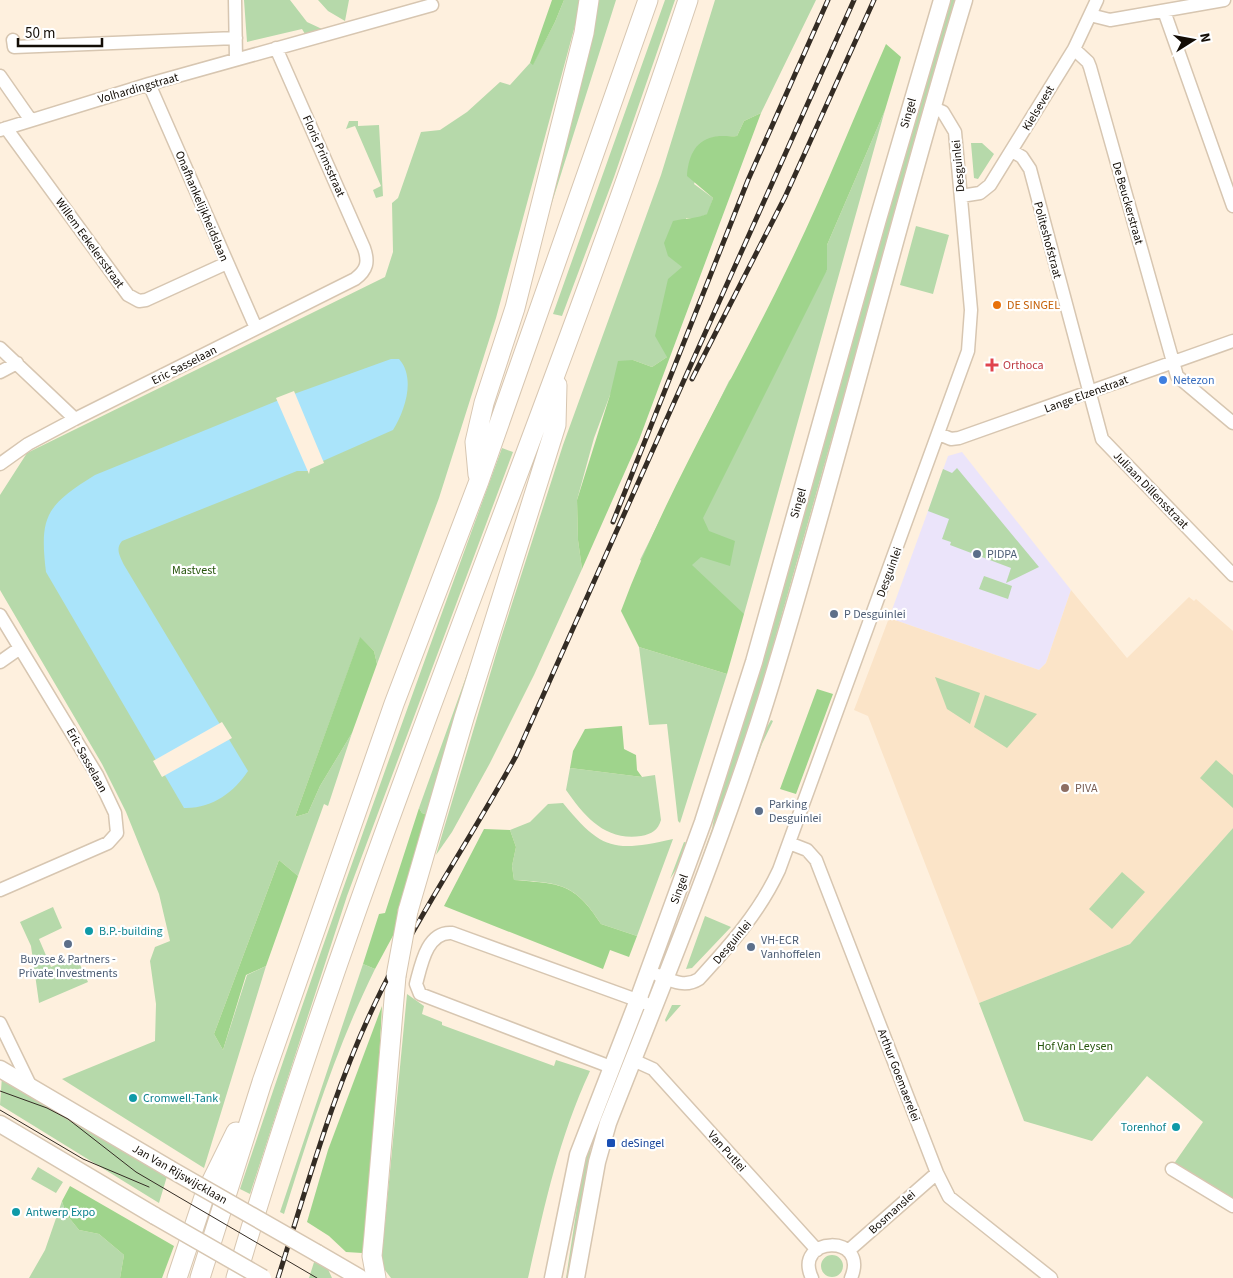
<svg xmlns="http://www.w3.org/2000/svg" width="1233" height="1278" font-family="'Source Sans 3',sans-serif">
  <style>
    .commercial { fill: #ebe4fa }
    .built { fill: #fbe4c8 }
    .green { fill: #b6d9aa }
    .forest { fill: #9fd48c }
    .water { fill: #aae4fa }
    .pier { fill: #fef0de }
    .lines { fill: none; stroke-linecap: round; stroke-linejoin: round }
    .minor-casing { stroke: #d7c6b1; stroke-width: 15 }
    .major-casing { stroke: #d7c6b1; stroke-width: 19 }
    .highway-casing { stroke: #d7c6b1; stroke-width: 21 }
    .minor { stroke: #fff; stroke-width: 12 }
    .major { stroke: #fff; stroke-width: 16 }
    .highway { stroke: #fff; stroke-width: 19 }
    .tram { stroke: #342c24; stroke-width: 1 }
    .rail-casing { stroke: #342c24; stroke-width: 5 }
    .rail { stroke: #fff; stroke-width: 3; stroke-dasharray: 9; stroke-linecap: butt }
    .major-bridge-casing { stroke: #d7c6b1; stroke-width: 19; stroke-linecap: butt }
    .highway-bridge-casing { stroke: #d7c6b1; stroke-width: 21; stroke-linecap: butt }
    .major-bridge { stroke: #fff; stroke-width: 16 }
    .highway-bridge { stroke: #fff; stroke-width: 19 }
    .food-dot { fill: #e8710a; stroke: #fff; stroke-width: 2 }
    .health-dot { fill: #e0444e; stroke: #fff; stroke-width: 2 }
    .shop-dot { fill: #3f7fe0; stroke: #fff; stroke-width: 2 }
    .service-dot { fill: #5c6f8a; stroke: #fff; stroke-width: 2 }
    .education-dot { fill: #8d6e63; stroke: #fff; stroke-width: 2 }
    .culture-dot { fill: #0f9aa8; stroke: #fff; stroke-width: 2 }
    .transit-dot { fill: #1a4fb4; stroke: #fff; stroke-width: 2 }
    .labels { text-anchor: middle; stroke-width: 4.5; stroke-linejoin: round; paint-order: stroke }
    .street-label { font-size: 12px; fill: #130d06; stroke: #fff }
    .food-label { font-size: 12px; fill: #c56008; stroke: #fff; text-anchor: start }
    .health-label { font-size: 12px; fill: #be3a42; stroke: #fff; text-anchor: start }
    .shop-label { font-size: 12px; fill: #366cbe; stroke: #fff; text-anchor: start }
    .service-label { font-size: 12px; fill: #4e5e75; stroke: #fff; text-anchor: start }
    .park-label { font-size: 12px; fill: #25540b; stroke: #fff }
    .education-label { font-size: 12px; fill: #785e54; stroke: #fff; text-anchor: start }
    .culture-label { font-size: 12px; fill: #0d838f; stroke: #fff; text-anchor: start }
    .transit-label { font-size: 12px; fill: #164399; stroke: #fff; text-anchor: start }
  </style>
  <rect width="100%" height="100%" fill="#fef0de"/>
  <path class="commercial" d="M962,452L1071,590L1046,663L1039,670L889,618L948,456Z"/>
  <path class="built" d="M1071,590L1127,658L1189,597L1194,601L1196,599L1233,631V828L1130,944L979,1003L868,716L854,710L889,618L1039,670L1046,663Z"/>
  <path class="green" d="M244,0H290L307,22L322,29L305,34L302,29L247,42Z
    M318,0H349L345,21L328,11Z
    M564,0H580L577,18L496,318L439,498L377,664L374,651L360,638L295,817L308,813L320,786L352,733L328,806L324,804L298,876L279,860L214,1034L223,1050L247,975L266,966L204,1168L62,1079L155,1041L156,1004L150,961L155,947L170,941L159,894L126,812L102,764L0,590V495L27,453L385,277L393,252L392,203L398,198L421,132L440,130L467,112L500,82L510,85L530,63L533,64L555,22Z
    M597,0H616L537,250Z
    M665,0H675L614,177L562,316L553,314Z
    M715,0H816L761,113L744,121L737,136L713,137L694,184L713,198L708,214L695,219L686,218L682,267L667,357L652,367L633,360L610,395L594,438L577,500L578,540L582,569L534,675L490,763L452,832L436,855L500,641L563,445L661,175Z
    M949,0H956L754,713L720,817L669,950L712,829L716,807Z
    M885,110L744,614H743L640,560L729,381L827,270V245Z
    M349,121H358V126L379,125L383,196L376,198L373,190L381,186L355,126L346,129Z
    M971,143H982L994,154L978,179L974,178Z
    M916,226L949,235L933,294L900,285Z
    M502,448L513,452L347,896L250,1194L240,1189C323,940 412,694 502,448Z
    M957,468L1039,567L1006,583L1011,568L950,545L951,542L942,539L949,519L928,511L943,469L952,473Z
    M984,576L1012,586L1008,599L979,589Z
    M481,635L427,815L422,813L419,808Z
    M639,647L727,674L680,823L678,821L667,724L649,725Z
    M935,677L980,693L970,724L947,709Z
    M985,695L1037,714L1007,748L974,727Z
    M771,720L773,721L762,744L682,959L680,958L761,737Z
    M1216,760L1233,775V808L1200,778Z
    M570,768L642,777L655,775L661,820C658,830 652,834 641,836C605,841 585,817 566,790Z
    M563,803C602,851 615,852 673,839L637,936L601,924C575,883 560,883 514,880L512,866L516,847L510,830L530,822L548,804Z
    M1233,828V1201L1173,1165L1203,1122L1147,1076L1092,1141L1024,1121L979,1003L1130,944Z
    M684,842L688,843L682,860L670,879Z
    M1122,872L1145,892L1112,929L1089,909Z
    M53,907L62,928L39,939L51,967L76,956L88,982L39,1003L31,946L20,922Z
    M705,916L731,927L692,968L686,969Z
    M363,964L375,969C336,1048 310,1131 284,1214L280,1212Z
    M407,994L424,1006L422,1014L442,1022V1025L554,1066L556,1060L590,1071C558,1140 545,1205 528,1278H391L381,1265Z
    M672,1005H681L666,1022L665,1020Z
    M2,1076L168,1173L159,1203L0,1105Z
    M592,1134L589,1167L569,1278H566L585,1155Z
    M38,1167L63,1182L56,1193L31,1179Z
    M62,1201L66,1214L79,1230L99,1234L124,1255L120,1278H29L45,1250Z
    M821 1266a11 11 0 1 1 22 0a11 11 0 1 1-22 0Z
    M315,1259L327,1267L332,1278H309Z"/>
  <path class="forest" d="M552,0H564L555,22L533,65L530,63Z
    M886,44L901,57L885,110L827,245V270L703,518L709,531L735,541L730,566L701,557L692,565L744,614L727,674L639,647L621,611C665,492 732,383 787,269C823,196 853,119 886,44Z
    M761,113L639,440L582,569L578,540L577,500L610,395L618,361L633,360L652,367L667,357L655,336L668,279L682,267L668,256L664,243L673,221C686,218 696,219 707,214L713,198L687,176C688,159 694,141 713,137C720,135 729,137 737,136L744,121Z
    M360,637L374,651L377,664L352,733L320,786L308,813L295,817Z
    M817,689L833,694L796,794L780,789Z
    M622,726L624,749L636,755L637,770L642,777L570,768L573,751L585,729Z
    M419,808L422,813L427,815L395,932L375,969L363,964L379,914L385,913Z
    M484,829L510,830L516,847L512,866L514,880C560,884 574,882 601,924L637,936L629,957L610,950L603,969L444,906Z
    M279,860L298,876L266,966L246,975L223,1050L214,1034Z
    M382,1006L372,1195L362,1253L346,1252L329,1236L307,1222L328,1150Z
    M70,1186L174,1246L162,1278H120L124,1255L99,1234L79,1230L66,1214L62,1201Z"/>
  <path class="water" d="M391,359H399C416,378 405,411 393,430L307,468L309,471H297L122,541C115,549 120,556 124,565L248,771C234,792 212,809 184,808L46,572C39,515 47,505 95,475L294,394Z"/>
  <path class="pier" d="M294,391L324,463L310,469L309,474L276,398Z
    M222,722L232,738L162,777L153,761Z"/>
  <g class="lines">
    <g class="minor-casing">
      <path id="minor" d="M235,0L236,59
        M1164,11L1233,206
        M1090,15L1110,20L1224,0
        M13,40L14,47L236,38
        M1074,49L1088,62L1090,67L1177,376L1233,423
        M0,76L30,119
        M149,84L256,328
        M6,128L128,295L139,301L146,300L227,263
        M0,130L149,84L432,5
        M1012,151L1022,157L1030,169L1102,439L1233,575
        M961,196L980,193L990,185L1074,49L1097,0
        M0,348L75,419
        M0,372L17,363
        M939,434L951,439L959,438L1233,341
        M0,464L28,444L75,419L355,279C367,270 369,262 364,248L276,48
        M0,615L97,775L115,813L117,833L108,843L0,890
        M0,662L20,648
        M789,843L807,850L816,860L937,1173L949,1197L1051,1278
        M658,975C672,981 685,988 699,979C730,945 759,913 779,870L968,351L971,310L955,132L943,112L931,107
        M0,1023L31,1087
        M633,1060L653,1069L817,1250
        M611,1067L420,994L416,984C421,965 427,931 452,933L645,1003
        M1172,1169L1233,1206
        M848,1251L937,1173
        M812,1278C792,1236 870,1233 851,1278"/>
    </g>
    <g class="major-casing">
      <path id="major" d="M0,1069L170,1169
        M0,1124L155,1216
        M317,1253L360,1278
        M553,1278L578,1155L638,1000L703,822L754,662L878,219L942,0
        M576,1278L597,1162L608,1123C667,973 730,822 776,667C843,446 897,221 964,0"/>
    </g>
    <g class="highway-casing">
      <path id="highway" d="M478,475L475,442L484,403L515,308L584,33L589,0
        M408,911L464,718L556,425L557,385
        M177,1278L204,1197L236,1132
        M200,1278L262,1082L394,704L479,481L648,0
        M236,1278C364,844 546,429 688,0
        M376,1278L372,1256L374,1235L396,976"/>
    </g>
    <use href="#minor" class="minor"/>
    <use href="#major" class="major"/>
    <use href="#highway" class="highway"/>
    <path class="tram" d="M0,1091L47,1108L68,1119L136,1172L317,1278
      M0,1110L83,1159L149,1187"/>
    <g class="rail-casing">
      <path id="rail" d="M692,379L785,197L874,0
        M613,522L748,180L828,0
        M278,1278C309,1180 336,1081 382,989C422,909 473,835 516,756L854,0"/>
    </g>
    <use href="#rail" class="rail"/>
    <g class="major-bridge-casing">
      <path id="major-bridge" d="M170,1169L317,1253
        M155,1216L263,1278"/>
    </g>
    <g class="highway-bridge-casing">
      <path id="highway-bridge" d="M396,976L408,911"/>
    </g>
    <use href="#major-bridge" class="major-bridge"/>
    <use href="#highway-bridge" class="highway-bridge"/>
  </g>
  <circle class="food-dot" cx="997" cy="305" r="5"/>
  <path class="health-dot" d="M989.5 357.5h5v5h5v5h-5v5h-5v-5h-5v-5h5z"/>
  <circle class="shop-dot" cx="1163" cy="380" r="5"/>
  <g class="service-dot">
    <circle cx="977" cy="554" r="5"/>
    <circle cx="834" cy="614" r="5"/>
    <circle cx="759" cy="811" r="5"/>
    <circle cx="68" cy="944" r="5"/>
    <circle cx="751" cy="947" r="5"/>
  </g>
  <circle class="education-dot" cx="1065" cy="788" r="5"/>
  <g class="culture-dot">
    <circle cx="89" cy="931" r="5"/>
    <circle cx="133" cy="1098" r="5"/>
    <circle cx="1176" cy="1127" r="5"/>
    <circle cx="16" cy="1212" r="5"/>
  </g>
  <rect class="transit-dot" x="606" y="1138" width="10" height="10" rx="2.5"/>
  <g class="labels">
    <g class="street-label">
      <text transform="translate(138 88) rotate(-16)" y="4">Volhardingstraat</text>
      <text transform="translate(1038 108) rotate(-59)" y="4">Kielsevest</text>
      <text transform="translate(908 113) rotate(-74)" y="4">Singel</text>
      <text transform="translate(324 156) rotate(66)" y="4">Floris Primsstraat</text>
      <text transform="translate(958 166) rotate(-95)" y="4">Desguinlei</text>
      <text transform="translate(1128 203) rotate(74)" y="4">De Beuckerstraat</text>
      <text transform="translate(202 206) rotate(67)" y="4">Onafhankelijkheidslaan</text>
      <text transform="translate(1048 240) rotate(75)" y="4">Politeshofstraat</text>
      <text transform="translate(90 243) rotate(54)" y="4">Willem Eekelersstraat</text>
      <text transform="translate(184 365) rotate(-27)" y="4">Eric Sasselaan</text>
      <text transform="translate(1086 394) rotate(-20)" y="4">Lange Elzenstraat</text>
      <text transform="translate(1151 490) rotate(46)" y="4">Juliaan Dillensstraat</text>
      <text transform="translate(798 503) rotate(-74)" y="4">Singel</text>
      <text transform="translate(889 572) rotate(-70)" y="4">Desguinlei</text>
      <text transform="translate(87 760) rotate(61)" y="4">Eric Sasselaan</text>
      <text transform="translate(679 889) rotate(-70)" y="4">Singel</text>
      <text transform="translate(732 942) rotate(-50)" y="4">Desguinlei</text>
      <text transform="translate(899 1075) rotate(69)" y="4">Arthur Goemaerelei</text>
      <text transform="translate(727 1151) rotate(48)" y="4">Van Putlei</text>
      <text transform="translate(180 1174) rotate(30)" y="4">Jan Van Rijswijcklaan</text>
      <text transform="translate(892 1212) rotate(-42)" y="4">Bosmanslei</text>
    </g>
    <g class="food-label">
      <text x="1007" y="309">DE SINGEL</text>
    </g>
    <g class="health-label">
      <text x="1003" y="369">Orthoca</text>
    </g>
    <g class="shop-label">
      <text x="1173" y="384">Netezon</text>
    </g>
    <g class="service-label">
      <text x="987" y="558">PIDPA</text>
      <text x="844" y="618">P Desguinlei</text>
      <text x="769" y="808">Parking<tspan x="769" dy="14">Desguinlei</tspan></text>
      <text x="761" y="944">VH-ECR<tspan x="761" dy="14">Vanhoffelen</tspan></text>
      <text x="68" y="963" text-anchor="middle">Buysse &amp; Partners -<tspan x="68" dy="14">Private Investments</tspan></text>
    </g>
    <g class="park-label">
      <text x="194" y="574">Mastvest</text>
      <text x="1075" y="1050">Hof Van Leysen</text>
    </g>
    <g class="education-label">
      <text x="1075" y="792">PIVA</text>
    </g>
    <g class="culture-label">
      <text x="99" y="935">B.P.-building</text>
      <text x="143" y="1102">Cromwell-Tank</text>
      <text x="1166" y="1131" text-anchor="end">Torenhof</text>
      <text x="26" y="1216">Antwerp Expo</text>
    </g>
    <g class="transit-label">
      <text x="621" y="1147">deSingel</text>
    </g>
  </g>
  <g transform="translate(1193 40) rotate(79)" stroke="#ffffff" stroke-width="4" paint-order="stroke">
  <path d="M0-4L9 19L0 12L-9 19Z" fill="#130d06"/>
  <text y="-8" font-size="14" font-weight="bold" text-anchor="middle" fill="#130d06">N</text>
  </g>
  <path d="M18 38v8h84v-8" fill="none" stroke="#130d06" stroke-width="2.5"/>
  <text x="25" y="38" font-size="15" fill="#130d06" stroke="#ffffff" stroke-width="4" paint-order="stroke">50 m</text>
</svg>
